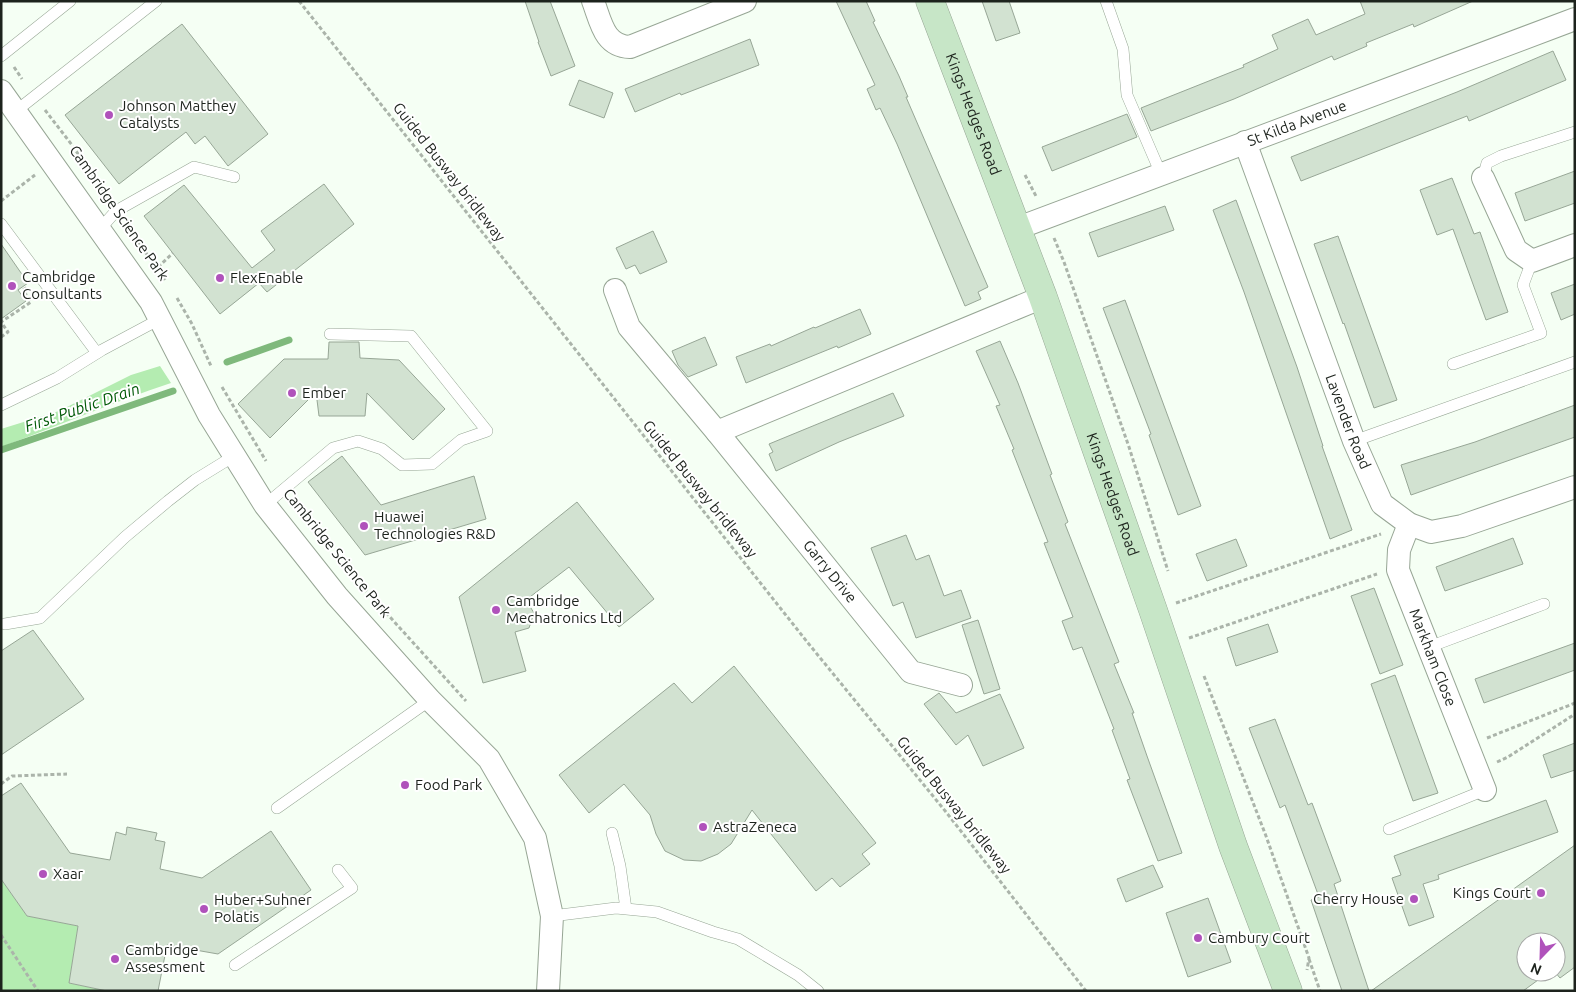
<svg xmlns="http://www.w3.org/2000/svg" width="1576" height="992" font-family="Ubuntu,sans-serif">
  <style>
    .green { fill: #b4ecb1 }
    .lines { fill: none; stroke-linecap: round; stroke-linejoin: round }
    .stream { stroke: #7fb97c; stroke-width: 7 }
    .building { fill: #d2e2d1; stroke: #97a696 }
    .lane-casing { stroke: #97a695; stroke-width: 12 }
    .street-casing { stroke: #97a695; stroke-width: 24 }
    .secondary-casing { stroke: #97a695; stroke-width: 29 }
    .path { stroke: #abb4aa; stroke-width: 3; stroke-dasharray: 4 2.5; stroke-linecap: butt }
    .lane { stroke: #fff; stroke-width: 11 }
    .street { stroke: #fff; stroke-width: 22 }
    .secondary { stroke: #c7e6c7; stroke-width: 28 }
    .poi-dot { fill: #b052bb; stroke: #fff; stroke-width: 2 }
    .labels { text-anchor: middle; stroke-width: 4; stroke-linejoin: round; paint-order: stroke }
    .poi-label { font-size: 15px; fill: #1d231d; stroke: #fff; text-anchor: start }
    .street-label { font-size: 15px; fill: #1d231d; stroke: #fff }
    .water-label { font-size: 16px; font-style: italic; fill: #005a07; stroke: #fff }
  </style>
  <rect width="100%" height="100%" fill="#f5fff4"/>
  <path class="green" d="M160,366L171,383C114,402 58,426 1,447V429L59,411L131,375Z
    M1,879L27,916L78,926L69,983L107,991H1Z"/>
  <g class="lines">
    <path class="stream" d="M227,362L289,340
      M1,450L173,391"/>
  </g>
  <path class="building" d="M525,1H550L575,66L551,76L538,42H539Z
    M836,1H866L875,21L873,22L899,76L908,97H906L988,287L978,292L981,299L965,306L897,144L880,108L876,110L867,89L875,85Z
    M982,1H1009L1020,33L996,41Z
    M1360,1H1473L1414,27L1413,24L1366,43L1367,46L1334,60L1332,56L1234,99L1151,131L1141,108L1244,67L1243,65L1278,49L1272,35L1308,19L1316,35L1365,14Z
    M182,24L268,134L228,166L205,136L195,144L186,132L119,184L65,115Z
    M750,39L759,65L681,95L680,93L635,112L625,89Z
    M1553,51L1566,80L1469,121L1467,116L1301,181L1291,157L1457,92Z
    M579,80L613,93L604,118L569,105Z
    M1127,114L1137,137L1052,171L1042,147Z
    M1575,171V203L1525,221L1515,193Z
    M1452,178L1474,234L1480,232L1508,312L1486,320L1453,229L1437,235L1420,190Z
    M324,184L354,224L267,292L259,283L220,314L144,216L184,185L252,268L275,250L261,231Z
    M1236,200L1297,367L1323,446H1322L1352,530L1330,539L1244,292L1213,210Z
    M1165,206L1174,230L1098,257L1089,233Z
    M653,231L667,262L640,274L635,265L626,269L616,248Z
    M1338,236L1397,400L1374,408L1344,323L1343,324L1314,244Z
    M1,244L28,283L18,290L26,301L1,319Z
    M1575,284V314L1561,320L1551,293Z
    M1125,300L1201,506L1178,515L1149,435L1151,434L1103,308Z
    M860,309L871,334L838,348L837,346L746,383L736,357L770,344L771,346L814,327L815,328Z
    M705,337L717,365L688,377L678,365L672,351Z
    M1000,341L1018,383L1052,474L1050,475L1068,522L1065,524L1119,662L1114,664L1134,713H1132L1147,756L1182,853L1158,861L1127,780L1130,779L1112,730L1114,729L1082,647L1073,650L1062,621L1073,617L1044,543L1048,542L1012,450L1014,449L996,406L1000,405L976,351Z
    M329,342H359L360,358L399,360L445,409L413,440L367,393L365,416H319L316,392L270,438L238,404L284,359H328Z
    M893,393L904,416L839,442L776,471L769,454L773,452L769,444Z
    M1575,405V437L1411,495L1401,465L1475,442Z
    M342,456L381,505L474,476L486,519L365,555L308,482Z
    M577,502L654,599L619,627L569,567L526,600L534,613L529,628L515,632L526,671L483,683L459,597Z
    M906,535L916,560L929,555L944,596L961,590L971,618L916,638L903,602L893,606L871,548Z
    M1513,538L1523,564L1445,591L1436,567Z
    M1236,539L1247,566L1207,581L1196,554Z
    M1374,588L1403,665L1380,674L1351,596Z
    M978,620L1000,689L984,694L962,625Z
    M1268,624L1278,652L1236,666L1227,638Z
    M33,630L84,699L1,755V651Z
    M1575,643V670L1484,703L1475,679Z
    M734,666L876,843L862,854L870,864L840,887L832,878L816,891L752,810L731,844L718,854L701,861L684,860L665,851L656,834L650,815L624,784L589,813L559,775L674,683L692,703Z
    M1395,675L1438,793L1413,801L1371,684Z
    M939,693L956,713L1000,694L1024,748L983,766L968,735L956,745L924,704Z
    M1275,719L1308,805L1312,803L1341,881L1334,884L1369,991H1342L1311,900L1319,897L1285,805L1280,808L1249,728Z
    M1575,743V770L1551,778L1543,755Z
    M21,783L70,853L110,860L116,832L126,835L127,827L157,833L155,840L165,842L160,869L202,878L271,831L311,890L218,954L167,945L158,991H107L69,983L78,926L27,916L1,879V796Z
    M1546,800L1558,832L1438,875L1439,879L1423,884L1434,917L1409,926L1392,878L1401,875L1394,856Z
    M1575,845V967L1560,978L1555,972L1556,942H1526V972H1549L1523,991H1371Z
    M1153,865L1163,887L1126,902L1117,879Z
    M1208,898L1231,962L1188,977L1166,913Z"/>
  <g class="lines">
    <g class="lane-casing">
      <path id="lane" d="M1106,1L1123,49L1127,95L1161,174
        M1,56L70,1
        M16,111L156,1
        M1483,178L1487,163L1501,156L1575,132
        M1,224L97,353
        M100,229L116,211L194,167L234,177
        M1453,364L1541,333L1523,285L1532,261
        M1,405L57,378L102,350L160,319
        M1354,441L1575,362
        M265,505L333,448L358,441L382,449L402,465L432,464L461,440L487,431L411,336L330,334
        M5,624L40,618L125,537L168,501L195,480L234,456
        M1429,647L1544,604
        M277,808L430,700
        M1389,829L1485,790
        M612,833L620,866L626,909
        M552,916L616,908L657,912L713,932L738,939L798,975L818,991
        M235,965L352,888L338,870"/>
    </g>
    <g class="street-casing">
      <g id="street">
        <path d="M593,1C601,22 604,46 630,47L745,1"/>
        <path d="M1,91L151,302L209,415L265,505L337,596L430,700L489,759L535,838L552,916L548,991"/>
        <path id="s1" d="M1245,142L1354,441L1382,504L1409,524L1431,532L1462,526L1575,487"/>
        <path d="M1483,178L1516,250L1532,261L1575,245"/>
        <path id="s2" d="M1018,228L1575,19"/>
        <path id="s3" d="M615,290L629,327L717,432L911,672L961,685"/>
        <path d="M717,432L1043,297"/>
        <path id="s4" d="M1409,524L1399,550L1398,570L1485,790"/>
      </g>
    </g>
    <g class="secondary-casing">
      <g id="secondary">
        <path id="s5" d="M930,1L1043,297L1153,610L1233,846L1288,991"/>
      </g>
    </g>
    <path class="path" d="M299,1L808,643L946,812L1086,991
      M14,67L22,79
      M45,110L72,145L108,198
      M1025,175L1037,198
      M1,201L35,175
      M134,236L165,280
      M1054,238L1064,262L1129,447L1168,571
      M158,267L173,253
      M177,298L192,324L211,366
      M1,337L8,332L1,322L31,302L23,290L28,287
      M222,387L266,461
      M351,574L466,701
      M1176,603L1381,534
      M1189,638L1377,574
      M1204,676L1266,836L1309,958L1307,970
      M1487,738L1575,703
      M1497,762L1508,757L1575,714
      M1,784L12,776L67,774
      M1,935L38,991
      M1309,959L1320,991"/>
    <use href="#lane" class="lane"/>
    <use href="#street" class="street"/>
    <use href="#secondary" class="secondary"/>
  </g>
  <g class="poi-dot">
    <circle cx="109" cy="115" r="5"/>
    <circle cx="220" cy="278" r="5"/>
    <circle cx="12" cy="286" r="5"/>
    <circle cx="292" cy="393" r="5"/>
    <circle cx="364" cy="526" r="5"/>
    <circle cx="496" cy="610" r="5"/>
    <circle cx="405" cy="785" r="5"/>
    <circle cx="703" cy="827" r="5"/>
    <circle cx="43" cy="874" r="5"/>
    <circle cx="1541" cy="893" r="5"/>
    <circle cx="1414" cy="899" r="5"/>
    <circle cx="204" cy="909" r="5"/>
    <circle cx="1198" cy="938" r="5"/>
    <circle cx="115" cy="959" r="5"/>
  </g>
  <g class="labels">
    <g class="poi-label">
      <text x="119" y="111">Johnson Matthey<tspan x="119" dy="17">Catalysts</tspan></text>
      <text x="22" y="282">Cambridge<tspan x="22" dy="17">Consultants</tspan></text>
      <text x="230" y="283">FlexEnable</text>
      <text x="302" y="398">Ember</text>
      <text x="374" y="522">Huawei<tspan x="374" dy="17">Technologies R&amp;D</tspan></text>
      <text x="506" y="606">Cambridge<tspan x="506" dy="17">Mechatronics Ltd</tspan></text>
      <text x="415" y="790">Food Park</text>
      <text x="713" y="832">AstraZeneca</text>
      <text x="53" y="879">Xaar</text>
      <text x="1531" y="898" text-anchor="end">Kings Court</text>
      <text x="1404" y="904" text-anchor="end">Cherry House</text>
      <text x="214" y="905">Huber+Suhner<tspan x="214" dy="17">Polatis</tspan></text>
      <text x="1208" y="943">Cambury Court</text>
      <text x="125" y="955">Cambridge<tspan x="125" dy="17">Assessment</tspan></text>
    </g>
    <g class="street-label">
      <text dy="5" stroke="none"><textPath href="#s5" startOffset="121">Kings Hedges Road</textPath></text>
      <text dy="5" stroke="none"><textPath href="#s2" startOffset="298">St Kilda Avenue</textPath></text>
      <text transform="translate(449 172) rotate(52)" y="5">Guided Busway bridleway</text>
      <text transform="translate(119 213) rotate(55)" y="5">Cambridge Science Park</text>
      <text dy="5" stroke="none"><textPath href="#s1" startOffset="298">Lavender Road</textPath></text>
      <text transform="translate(700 489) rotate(51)" y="5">Guided Busway bridleway</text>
      <text dy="5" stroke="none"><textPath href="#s5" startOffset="526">Kings Hedges Road</textPath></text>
      <text transform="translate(337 553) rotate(51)" y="5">Cambridge Science Park</text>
      <text dy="5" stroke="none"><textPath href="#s3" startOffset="356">Garry Drive</textPath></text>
      <text dy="5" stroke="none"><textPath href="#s4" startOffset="142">Markham Close</textPath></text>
      <text transform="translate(954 805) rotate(51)" y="5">Guided Busway bridleway</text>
    </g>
    <g class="water-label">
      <text transform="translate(82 407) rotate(-19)" y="6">First Public Drain</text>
    </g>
  </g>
  <rect width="1576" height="992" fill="none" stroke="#1d231d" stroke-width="5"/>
  <g transform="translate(1541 957) rotate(203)"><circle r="24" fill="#ffffff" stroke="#a5a7a5"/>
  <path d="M0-4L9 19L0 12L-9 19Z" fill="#b052bb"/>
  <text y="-8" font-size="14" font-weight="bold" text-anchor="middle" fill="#1d231d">N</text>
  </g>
</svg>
